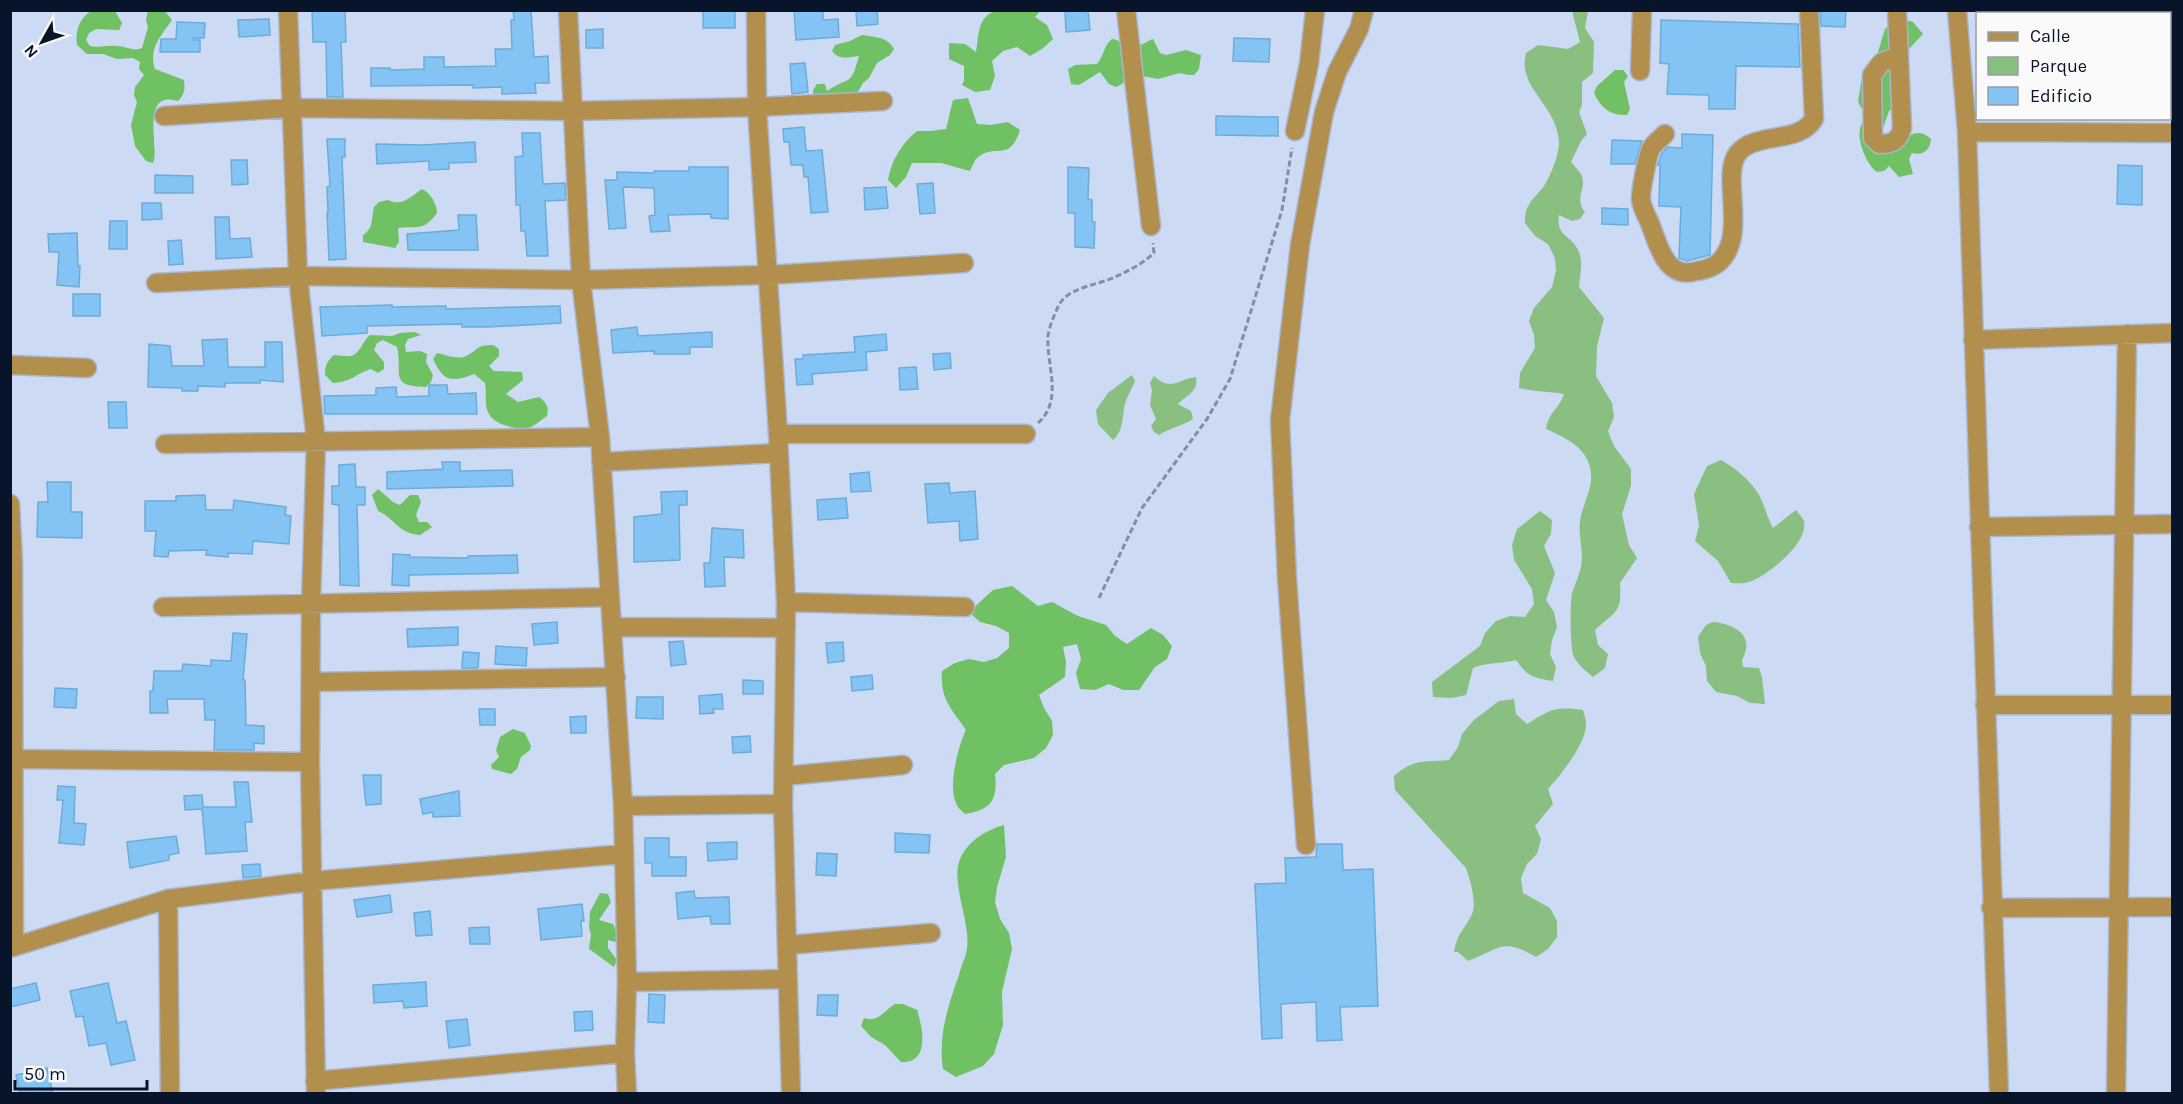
<svg xmlns="http://www.w3.org/2000/svg" width="2183" height="1104" font-family="Karla,sans-serif">
  <style>
    .green { fill: #8abf82 }
    .forest { fill: #6fc164 }
    .building { fill: #84c4f4; stroke: #6cacda; stroke-width: 1.5 }
    .lines { fill: none; stroke-linecap: round; stroke-linejoin: round }
    .minor-casing { stroke: #a9b6cf; stroke-width: 21 }
    .path { stroke: #818ea6; stroke-width: 3; stroke-dasharray: 6 3; stroke-linecap: butt }
    .minor { stroke: #b38f4d; stroke-width: 18 }
  </style>
  <rect width="100%" height="100%" fill="#ccdaf3"/>
  <path class="green" d="M1572,11H1588L1585,28L1594,42L1593,73L1582,82V105L1579,112L1587,134L1581,141L1571,162C1574,165 1578,170 1581,174C1588,188 1573,197 1585,212L1580,219L1572,221L1559,215C1556,236 1569,234 1577,248C1584,259 1580,275 1579,287L1604,318L1597,346L1596,376L1612,403L1614,417L1608,431L1614,446L1631,469V486L1622,514L1629,545L1637,558L1620,583C1622,614 1615,611 1595,630L1598,645L1608,654L1605,668L1593,677C1586,671 1579,666 1574,657C1570,651 1570,602 1572,593C1575,584 1579,576 1581,567C1584,551 1578,536 1580,521C1582,507 1590,494 1591,480C1593,451 1569,439 1546,429C1549,411 1558,411 1564,394C1549,391 1534,392 1519,388L1520,373L1535,348L1534,335L1529,321L1534,308L1552,287L1556,271L1555,258L1548,244L1535,236L1525,223C1525,218 1525,212 1527,209C1530,200 1539,193 1544,186C1551,175 1559,155 1559,142C1557,104 1517,89 1526,53L1538,45L1568,49L1580,42Z
    M1132,375L1135,381C1132,389 1127,396 1125,404C1122,416 1124,431 1113,440L1098,424L1096,410L1108,393Z
    M1154,376C1171,392 1178,379 1196,377C1199,392 1186,395 1178,404L1191,411L1193,419C1182,426 1170,428 1159,435L1154,432L1151,426L1156,419L1150,405L1152,390L1150,383Z
    M1721,460C1737,469 1755,484 1762,501C1766,511 1768,519 1773,528L1796,510C1798,513 1803,518 1804,521C1809,543 1767,576 1749,582C1744,584 1737,583 1731,583L1718,561L1695,541L1699,526L1694,494L1707,466Z
    M1540,511L1552,520L1551,534L1544,546L1555,573L1546,600L1554,612L1557,627L1552,640L1550,654L1556,667L1553,681C1533,678 1527,676 1516,660C1501,664 1487,662 1473,668L1466,695L1452,698L1433,697L1432,682L1480,646L1485,633L1496,621L1510,616L1525,617L1534,604L1532,589L1514,560L1512,545L1517,529Z
    M1713,622C1734,624 1756,635 1742,660L1743,667L1759,668L1762,677L1765,704L1750,703L1737,696L1716,692L1707,681L1706,666L1700,653L1698,637L1706,625Z
    M1514,699L1516,714L1527,724C1551,710 1553,706 1583,710C1584,714 1586,719 1586,724C1587,742 1560,776 1548,789L1553,804L1535,826L1541,839L1537,854L1527,864L1521,878L1523,893L1550,908L1557,921V937L1548,949L1536,957C1502,937 1500,949 1468,961L1458,952H1454C1458,931 1464,931 1472,914C1477,904 1470,879 1466,868L1395,790L1394,776C1413,759 1424,762 1449,760L1458,747L1462,734L1474,720L1499,701Z"/>
  <path class="forest" d="M92,10L115,11L122,23L119,30L96,29L89,33L86,40L90,46C99,48 107,45 117,46C126,46 133,52 142,48L148,27L146,20L148,11H165L172,20C161,36 148,49 155,69L184,80C185,89 185,94 178,101C139,89 160,149 153,163L146,161L135,146L131,125L137,102L134,95L135,87L144,75L139,69L140,62L133,58L117,59L103,54H87L77,45C75,31 79,19 92,10Z
    M996,11H1040L1035,17L1047,25L1053,39L1042,49L1030,56L1017,47L1003,51L992,61L995,76L990,90L975,92L962,85L964,81V66L949,59V43L965,44L976,52C979,36 977,16 996,11Z
    M1906,20L1913,22L1923,34L1908,50L1895,107L1889,111L1882,131L1892,142L1898,144C1910,134 1919,128 1931,139C1930,150 1923,156 1912,153L1909,159L1913,174L1899,177L1889,166L1884,171L1877,172C1867,165 1857,141 1860,129C1861,124 1864,120 1866,116L1858,102L1863,70L1878,52L1885,29L1891,23Z
    M862,35C875,37 888,37 894,49L890,55L877,63L869,78L863,83L855,97L848,99L833,94L813,97V90L817,84H825L827,91C851,75 850,88 859,56C848,57 840,61 832,51L835,45L850,41Z
    M1112,39C1121,40 1128,49 1138,46C1143,45 1147,41 1153,39L1160,53L1166,55L1186,50L1201,55L1199,69L1194,75H1188L1180,73L1158,79L1142,76L1127,79L1122,84L1116,87L1109,84L1100,72L1079,85L1071,84L1068,69L1075,65L1097,64C1104,56 1103,46 1112,39Z
    M1615,70H1623L1628,76L1624,82L1630,109L1627,115C1610,116 1601,108 1594,93L1597,86Z
    M968,98L977,124L991,125L1008,122L1020,130C1009,164 996,142 977,158C974,161 972,167 970,171L941,163H912L906,177L896,188L888,180C891,161 902,143 917,131H931L946,129L953,100Z
    M422,189C431,194 436,202 437,213C422,233 417,225 398,228L399,242L395,248L363,242V235C374,228 371,219 374,207L379,202L388,200C402,207 410,197 422,189Z
    M415,332L421,335L408,339L405,345L406,352L420,351L427,354L426,362L433,375L431,382L426,387C388,386 403,374 397,347L383,340L377,343L374,350L384,362V369L378,373L371,369C355,374 352,382 333,383L325,375C325,366 327,361 334,355C339,355 345,357 350,356C360,355 363,340 370,335L392,336L400,333Z
    M493,345L499,349V356L489,366L494,371L522,372L523,380L506,394L518,402L539,397C547,403 549,407 547,416C542,419 536,425 531,427C520,431 492,425 488,412C484,404 487,393 485,383L474,374C451,383 443,381 433,359L437,353C446,355 457,360 466,356C479,350 475,345 493,345Z
    M378,489L393,502L400,505L410,495H418L421,502L416,515L419,522H427L432,527L420,535C397,533 396,519 378,511L372,495Z
    M1012,586L1038,606L1052,602L1078,616L1106,625L1115,636L1127,644L1151,628L1163,635L1172,646L1167,659L1155,667L1139,690H1123L1109,684L1095,690L1080,689L1076,673L1081,659L1077,644L1063,647L1066,662L1065,677L1039,695L1044,708L1052,721L1053,735L1046,748L1034,758L1004,765L995,774C998,800 991,810 965,814C962,811 957,807 956,803C948,786 958,746 966,730C951,708 940,699 942,671L955,663L969,659L984,662L997,658L1009,648V633L996,626L980,622L969,612L993,590Z
    M513,729L525,733L531,746L530,750L521,757L517,769L511,774L492,769L491,765L499,757L496,750L500,737Z
    M1004,825L1006,857L997,887L995,902L1000,919L1009,933L1012,949L1002,992L1003,1025L994,1054L983,1066L956,1077L943,1069C938,1035 948,1006 959,975C961,966 966,957 967,948C971,922 949,880 961,857C969,840 987,830 1004,825Z
    M600,893L608,894L611,902L599,920L613,924L619,936L615,942L608,940V948L617,960L614,967L589,949L591,934L589,928L590,912Z
    M895,1004H903L917,1010C923,1028 930,1064 901,1062L885,1045L871,1037L861,1026L864,1018C879,1023 883,1011 895,1004Z"/>
  <path class="building" d="M312,10H345L346,42H341L343,97H327L326,42H313Z
    M513,10H531L534,57L548,56L549,83H535L536,93L502,94V87L473,88V85L371,86V68H390V70L424,69V57H444V67L496,66L495,49H512L511,20H514Z
    M703,10H735V28H703Z
    M794,10H823V20L838,19L839,37L796,40Z
    M856,10H877L878,24L857,26Z
    M1065,10H1088L1090,30L1066,32Z
    M1820,10H1846L1845,27L1821,26Z
    M269,19L270,35L239,37L238,20Z
    M1661,20L1798,24L1800,67L1736,66L1735,109H1709V95L1667,94L1669,64L1660,63Z
    M177,22L205,23L204,38H194V40H200V52H160L161,39H176Z
    M603,29V48H586V30Z
    M1234,38L1270,39L1269,62L1233,61Z
    M805,63L808,92L792,94L790,64Z
    M1216,116L1278,117V136L1216,135Z
    M804,127L806,151L822,150L828,212L811,213L808,177H804L803,165H791L789,142H784L783,129Z
    M522,133H540L543,184L565,183L566,200L545,201L548,256H527L525,231H521L520,205H516L515,157L523,156Z
    M1682,134L1713,135L1710,255L1687,261L1679,258L1681,207L1659,206L1660,165H1658L1661,155L1667,147L1682,148Z
    M327,139H345V157H342L346,259L329,260L327,213H328L327,187L330,186Z
    M1612,140L1642,141L1635,164H1611Z
    M475,142L476,162L449,163V169L429,170V161L377,164L376,144L422,145Z
    M231,160H247L248,184L232,185Z
    M2118,165L2142,166V205L2117,204Z
    M689,167H728V219L711,218V214L668,215L670,231L651,232L649,216L655,215L654,188L623,187L626,228L609,229L605,180H617V172L654,173V171H689Z
    M1068,167L1089,168L1088,199L1092,200V222H1095L1094,248L1075,247V213H1068Z
    M155,175L193,176V193H155Z
    M933,183L935,213L920,214L917,184Z
    M886,187L888,208L865,210L864,188Z
    M142,203H161L162,219L142,220Z
    M1602,208L1628,209V225L1602,224Z
    M458,215H476L478,250H408L407,234L459,230Z
    M215,217H229L230,239L250,238L252,257L216,259Z
    M110,221H127V249H109Z
    M77,233L78,266H80L79,287L57,285L59,252H49L48,234Z
    M181,240L183,264L169,265L168,241Z
    M73,294H100V316H73Z
    M392,305V307L446,306V309L560,306L561,323L488,327H462V324L367,326V333L322,336L320,307Z
    M637,327L638,336L712,332V347H690V354H654V351L613,353L611,330Z
    M886,334L887,350L866,352L867,370L812,374L813,384L797,385L795,359H803V355L855,352L854,337Z
    M227,339L228,367H265V342H282L283,382L260,380V383H225V387L198,386V391H182V388L148,387L149,344L170,346L172,366H204L202,340Z
    M950,353L951,368L934,370L933,354Z
    M916,367L918,389L900,390L899,368Z
    M429,385H447L448,394L476,393L477,414H325L324,396L376,395V388L396,387L397,397L429,396Z
    M108,402H126L127,428H109Z
    M442,462H460V471L512,470L513,486L387,489V472L443,469Z
    M355,464L356,487H365V505H357L359,586L340,585L339,505L332,504V486H339V465Z
    M869,472L871,491L851,492L850,474Z
    M47,482H71V512H82V538L37,537L38,502H48Z
    M949,483L950,493L975,491L978,539L960,541L959,521L928,523L925,484Z
    M687,491V505H679L680,560L634,562V517L662,514L661,492Z
    M205,495L206,510H233L234,500L286,507L285,515L291,516L289,544L253,541L252,554L228,553V557L206,555L207,550L169,551L168,557L154,556L156,531H145V501H176V496Z
    M846,498L848,518L818,520L817,500Z
    M712,528L743,530L744,558L724,557L725,586L705,587L704,563H710Z
    M393,554L410,555V557L468,558V556L517,555L518,573L409,575V586L392,585Z
    M557,622L558,643L534,645L532,624Z
    M458,627V645L408,647L407,629Z
    M233,633L247,634L243,680H245L246,725L264,726V744L254,743V750H214L215,720H205L204,699H167L168,713H150V691H153L154,671H182L183,664L211,666V660L231,661Z
    M683,641L686,664L671,666L669,642Z
    M843,642L844,661L828,663L826,643Z
    M496,646L527,648L526,666L495,664Z
    M463,652L479,653L478,668H462Z
    M872,675L873,689L852,691L851,677Z
    M743,680L763,681V694H743Z
    M55,688L77,689L76,708L54,707Z
    M722,694L723,709H713L714,713L700,714L699,696Z
    M637,697H663V719L636,718Z
    M479,709H495V725H480Z
    M586,716V733H571L570,717Z
    M750,736L751,752L733,753L732,737Z
    M363,775H381V804L366,805Z
    M234,782H248L252,822H245L247,851L206,854L202,809L185,810L184,796L202,795L203,807H236Z
    M58,786L75,787L74,823L86,824L84,845L59,843L63,800H57Z
    M459,791L460,816L433,817V812L423,814L420,799Z
    M895,833L930,835L929,853L895,852Z
    M176,836L179,853L169,855V860L130,868L127,842Z
    M645,838H669V857H686V876H652V863H645Z
    M737,842V859L708,861L707,843Z
    M1317,844H1342L1343,870L1373,869L1378,1006L1340,1007L1342,1040L1317,1041L1316,1002L1281,1004L1282,1038L1262,1039L1255,884L1286,883L1285,858L1316,857Z
    M817,853L837,854L836,876L816,875Z
    M260,864L261,876L243,878L242,865Z
    M694,891L695,898L729,897L730,924H711L710,916L678,919L676,893Z
    M390,895L392,912L357,917L354,900Z
    M582,904L584,921H581L582,936L541,940L538,909Z
    M430,911L432,935L416,936L414,913Z
    M489,927L490,944H470L469,928Z
    M426,982L427,1006L404,1008L403,1001L374,1003L373,985Z
    M36,983L40,1000L10,1007V989Z
    M108,983L117,1023L126,1021L135,1060L111,1065L106,1043L89,1046L83,1016L76,1017L70,991Z
    M649,994L665,995L664,1023L648,1022Z
    M818,995H838L837,1016L817,1015Z
    M592,1011L593,1030L575,1031L574,1012Z
    M467,1019L470,1045L449,1048L446,1021Z
    M47,1068L53,1094H20L16,1075Z"/>
  <g class="lines">
    <g class="minor-casing">
      <path id="minor" d="M288,10L298,276L316,441L311,603L310,762L316,1094
        M568,10L581,280L600,437L623,806L627,982L625,1053L627,1094
        M756,10L757,107L778,434L786,602L783,804L791,1094
        M1126,10L1151,226
        M1897,10L1902,128C1899,141 1892,144 1879,144L1873,138L1872,75L1881,63L1899,55
        M1957,10L1967,132L1999,1094
        M1640,71L1642,10
        M164,116L290,108L573,111L757,107L883,101
        M1295,131L1309,64L1315,10
        M1967,132L2172,133
        M1665,134C1661,138 1656,142 1652,147C1648,152 1640,193 1641,200C1642,209 1648,218 1651,226C1659,248 1667,280 1697,271C1704,270 1713,267 1718,263C1749,237 1720,175 1738,153C1756,131 1798,145 1814,119L1809,10
        M156,283L298,276L581,280L768,275L964,263
        M1973,340L2172,333
        M10,365L87,368
        M778,434H1026
        M165,444L600,437
        M601,462L777,453
        M10,504L13,562L14,947
        M1979,527L2172,524
        M786,602L965,607
        M163,607L610,597
        M612,627L786,628
        M311,682L616,677
        M1985,705H2172
        M14,759L310,762
        M784,776L903,765
        M623,806L783,804
        M1306,845L1287,579L1280,420L1300,245L1324,112L1337,72L1359,29L1364,10
        M168,899L170,1094
        M1991,908L2172,907
        M788,945L931,933
        M10,948L168,899L313,881L623,854
        M627,982L788,979
        M315,1081L625,1053
        M2116,1094L2127,334"/>
    </g>
    <path class="path" d="M1038,423C1064,400 1046,365 1048,336C1049,327 1055,313 1059,305C1068,287 1099,285 1115,277C1130,270 1142,264 1154,253L1153,243
      M1099,598L1142,508L1207,419L1230,379L1282,210L1292,148"/>
    <use href="#minor" class="minor"/>
  </g>
  <rect width="2183" height="1104" fill="none" stroke="#08142a" stroke-width="24"/>
  <rect x="1976" y="12" width="195" height="108" fill="#fafafa" stroke="#999ea7" stroke-width="1.5"/>
  <rect x="1988" y="32" width="30" height="9" fill="#b38f4d" stroke="#999ea7" stroke-width="1.5"/>
  <text x="2030" y="42" font-size="18" fill="#08142a">Calle</text>
  <rect x="1988" y="57" width="30" height="18" fill="#8abf82" stroke="#999ea7" stroke-width="1.5"/>
  <text x="2030" y="72" font-size="18" fill="#08142a">Parque</text>
  <rect x="1988" y="87" width="30" height="18" fill="#84c4f4" stroke="#999ea7" stroke-width="1.5"/>
  <text x="2030" y="102" font-size="18" fill="#08142a">Edificio</text>
  <g transform="translate(42 42) rotate(230)" stroke="#fafafa" stroke-width="4.5" paint-order="stroke">
  <path d="M0-4.5L10 22L0 15L-10 22Z" fill="#08142a"/>
  <text y="-9" font-size="16" font-weight="bold" text-anchor="middle" fill="#08142a">N</text>
  </g>
  <path d="M15 1080v9h132v-9" fill="none" stroke="#08142a" stroke-width="3"/>
  <text x="24" y="1080" font-size="18" fill="#08142a" stroke="#fafafa" stroke-width="4.5" paint-order="stroke">50 m</text>
</svg>
